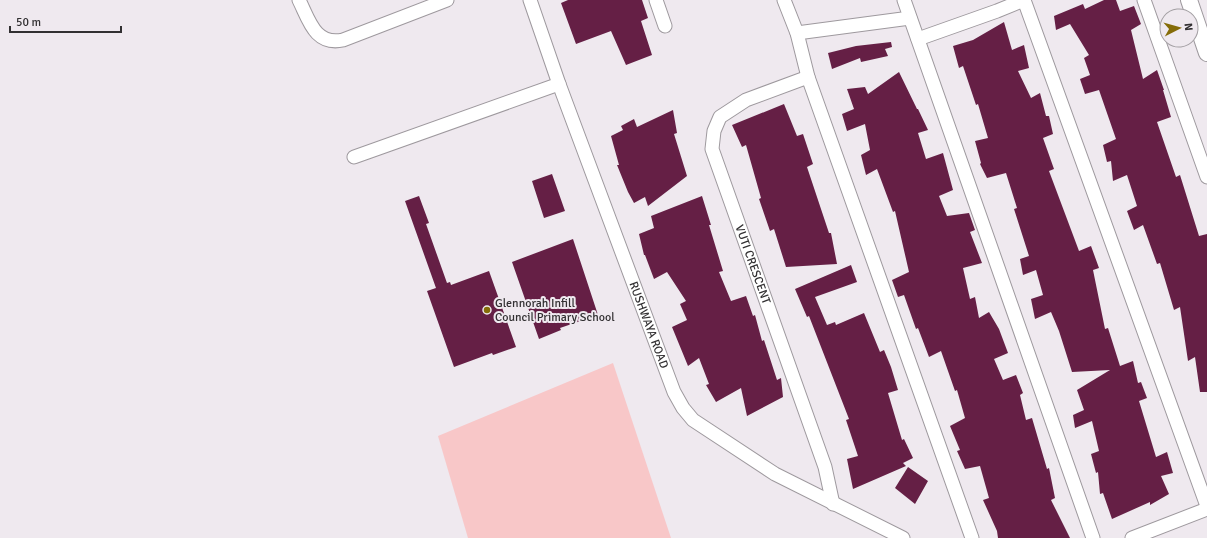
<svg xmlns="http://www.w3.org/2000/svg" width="1207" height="538" font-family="Signika,sans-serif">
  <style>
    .green { fill: #f8c7c8 }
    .building { fill: #651f45 }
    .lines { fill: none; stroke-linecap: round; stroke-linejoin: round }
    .minor-casing { stroke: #9e999e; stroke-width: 15 }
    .tertiary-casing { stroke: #9e999e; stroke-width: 18 }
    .minor { stroke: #fff; stroke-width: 13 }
    .tertiary { stroke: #fff; stroke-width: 16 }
    .poi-dot { fill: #856c08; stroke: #efe9ef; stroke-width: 1.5 }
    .labels { text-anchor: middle; stroke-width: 4; stroke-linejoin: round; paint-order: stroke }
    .street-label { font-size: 12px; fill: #323032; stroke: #efe9ef }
    .poi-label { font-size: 12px; fill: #323032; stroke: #efe9ef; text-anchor: start }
  </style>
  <rect width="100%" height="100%" fill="#efe9ef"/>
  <path class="green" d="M613,363L671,538H468L438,436Z"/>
  <path class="building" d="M568,0H642L648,18L641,21L652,55L626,65L611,31L576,44L561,3Z
    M1104,0H1116L1120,11L1134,6L1141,24L1131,30L1143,79L1157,70L1164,90H1163L1171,117L1157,122L1176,177L1180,175L1199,236L1207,234V392H1200L1195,357L1188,361L1180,307L1174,310L1160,263L1157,264L1143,225L1134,230L1127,211L1137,206L1127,175L1113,181L1111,161L1107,162L1103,145L1116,139L1099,90L1085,94L1080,79L1090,75L1084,58L1089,55L1070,24L1056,30L1054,16L1083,4L1085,9Z
    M1004,22L1012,50L1024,45L1029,68L1018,71L1031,98L1040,93L1046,116H1049L1053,134L1043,138L1054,169L1049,171L1079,251L1091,246L1099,268L1093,270L1105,329L1108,328L1120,366L1133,361L1138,383L1141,382L1147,398L1139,401L1156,457L1167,452L1173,473L1161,476L1169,494L1150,505V502L1112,519L1103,493L1100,494L1098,472L1096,473L1091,454L1099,451L1092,421L1075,428L1073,415L1084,410L1077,390L1110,370L1072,372L1059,331L1051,312L1035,319L1031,299L1043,295L1036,270L1023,275L1020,259L1029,256L1014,209L1017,208L1006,173L987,178L980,164L981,163L975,141L988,138L978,104L976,105L963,66L959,68L953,46L973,40Z
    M891,42L892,47L885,49L888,56L861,62L860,58L832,69L828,53L856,46Z
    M899,72L917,109H918L928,130L918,133L926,159L943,153L953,190L939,196L947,216L969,213L975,230L970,232L982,263L963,268L970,299L975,297L979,318L989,312L999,329L1008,353L994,359L1003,380L1016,375L1023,393L1020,395L1026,420L1032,418L1047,469L1049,468L1055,498L1051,500L1070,538H998L997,531L983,500L989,498L980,466L965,469L957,451L960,450L950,426L965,418L957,390L955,391L941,351L929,357L918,328L916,329L904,295L898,297L892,280L909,272L895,211L893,212L877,169L866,175L861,155L870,150L865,124L847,131L842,114L854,109L847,89L865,87L868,94Z
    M784,104L797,136L803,134L813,164L807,167L829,233H831L837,264L786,267L774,229L770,231L759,199L761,198L746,145L742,147L732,125Z
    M673,110L677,133L674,134L687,176L648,206L645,197L634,203L628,192L617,165H619L611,136L623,130L621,126L634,119L637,127Z
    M552,174L565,211L544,218L532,181Z
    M419,196L429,223L426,224L447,283L450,282L451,285L489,271L516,347L493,355L492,353L454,367L427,291L436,288L405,201Z
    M702,196L711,225H709L723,271L719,272L731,301L746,296L753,316L755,315L762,341L764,340L777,380L781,378L783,397L747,416L741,388L716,402L706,385L709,384L699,358L688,366L672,327L687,320L680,304L686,301L667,272L654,279L645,255H644L639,234L654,228L651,216Z
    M573,239L598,315L560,328L561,330L539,339L512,262Z
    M851,265L857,282L815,297L827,325L835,322L836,325L864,313L880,352L884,350L891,367L898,390L888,393L902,440L904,439L913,458L903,463L906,466L853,489L847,459L858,456L846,420L849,419L809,316L807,317L795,289Z
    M908,467L928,481L915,504L895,488Z"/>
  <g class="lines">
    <g class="minor-casing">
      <g id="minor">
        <path d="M299,0C309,20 315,46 343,40L447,0"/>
        <path id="s1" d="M530,0L559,84L674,392L683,408L693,420L775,474L903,538"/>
        <path d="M656,0L665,26"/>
        <path d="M784,0L797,33L808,77L972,538"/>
        <path d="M904,0L1093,538"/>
        <path d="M1024,0L1207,506"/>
        <path d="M1144,0L1207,177"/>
        <path d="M797,33L910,18"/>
        <path d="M918,39L997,11L1024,0"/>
        <path id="s2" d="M808,77L746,100L720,117L714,131L712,149L825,467L833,504"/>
        <path d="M354,157L559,84"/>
        <path d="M1132,538L1207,509"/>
      </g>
    </g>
    <g class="tertiary-casing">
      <path id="tertiary" d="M1189,0L1207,53"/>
    </g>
    <use href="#minor" class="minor"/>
    <use href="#tertiary" class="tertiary"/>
  </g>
  <circle class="poi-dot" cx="487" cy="310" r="4"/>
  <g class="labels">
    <g class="street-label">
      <text dy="4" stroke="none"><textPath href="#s2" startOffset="253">VUTI CRESCENT</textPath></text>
      <text dy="4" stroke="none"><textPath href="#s1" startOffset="346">RUSHWAYA ROAD</textPath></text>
    </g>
    <g class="poi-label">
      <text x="495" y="307">Glennorah Infill<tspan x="495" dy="14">Council Primary School</tspan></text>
    </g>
  </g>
  <g transform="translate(1179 28) rotate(84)"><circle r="19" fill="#efe9ef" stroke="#a39fa3"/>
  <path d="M0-3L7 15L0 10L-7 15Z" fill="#856c08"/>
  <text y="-6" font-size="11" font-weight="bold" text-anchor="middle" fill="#323032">N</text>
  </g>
  <path d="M10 26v6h111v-6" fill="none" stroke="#323032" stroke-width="2"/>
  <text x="16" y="26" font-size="12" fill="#323032" stroke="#efe9ef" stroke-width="3" paint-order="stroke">50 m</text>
</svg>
